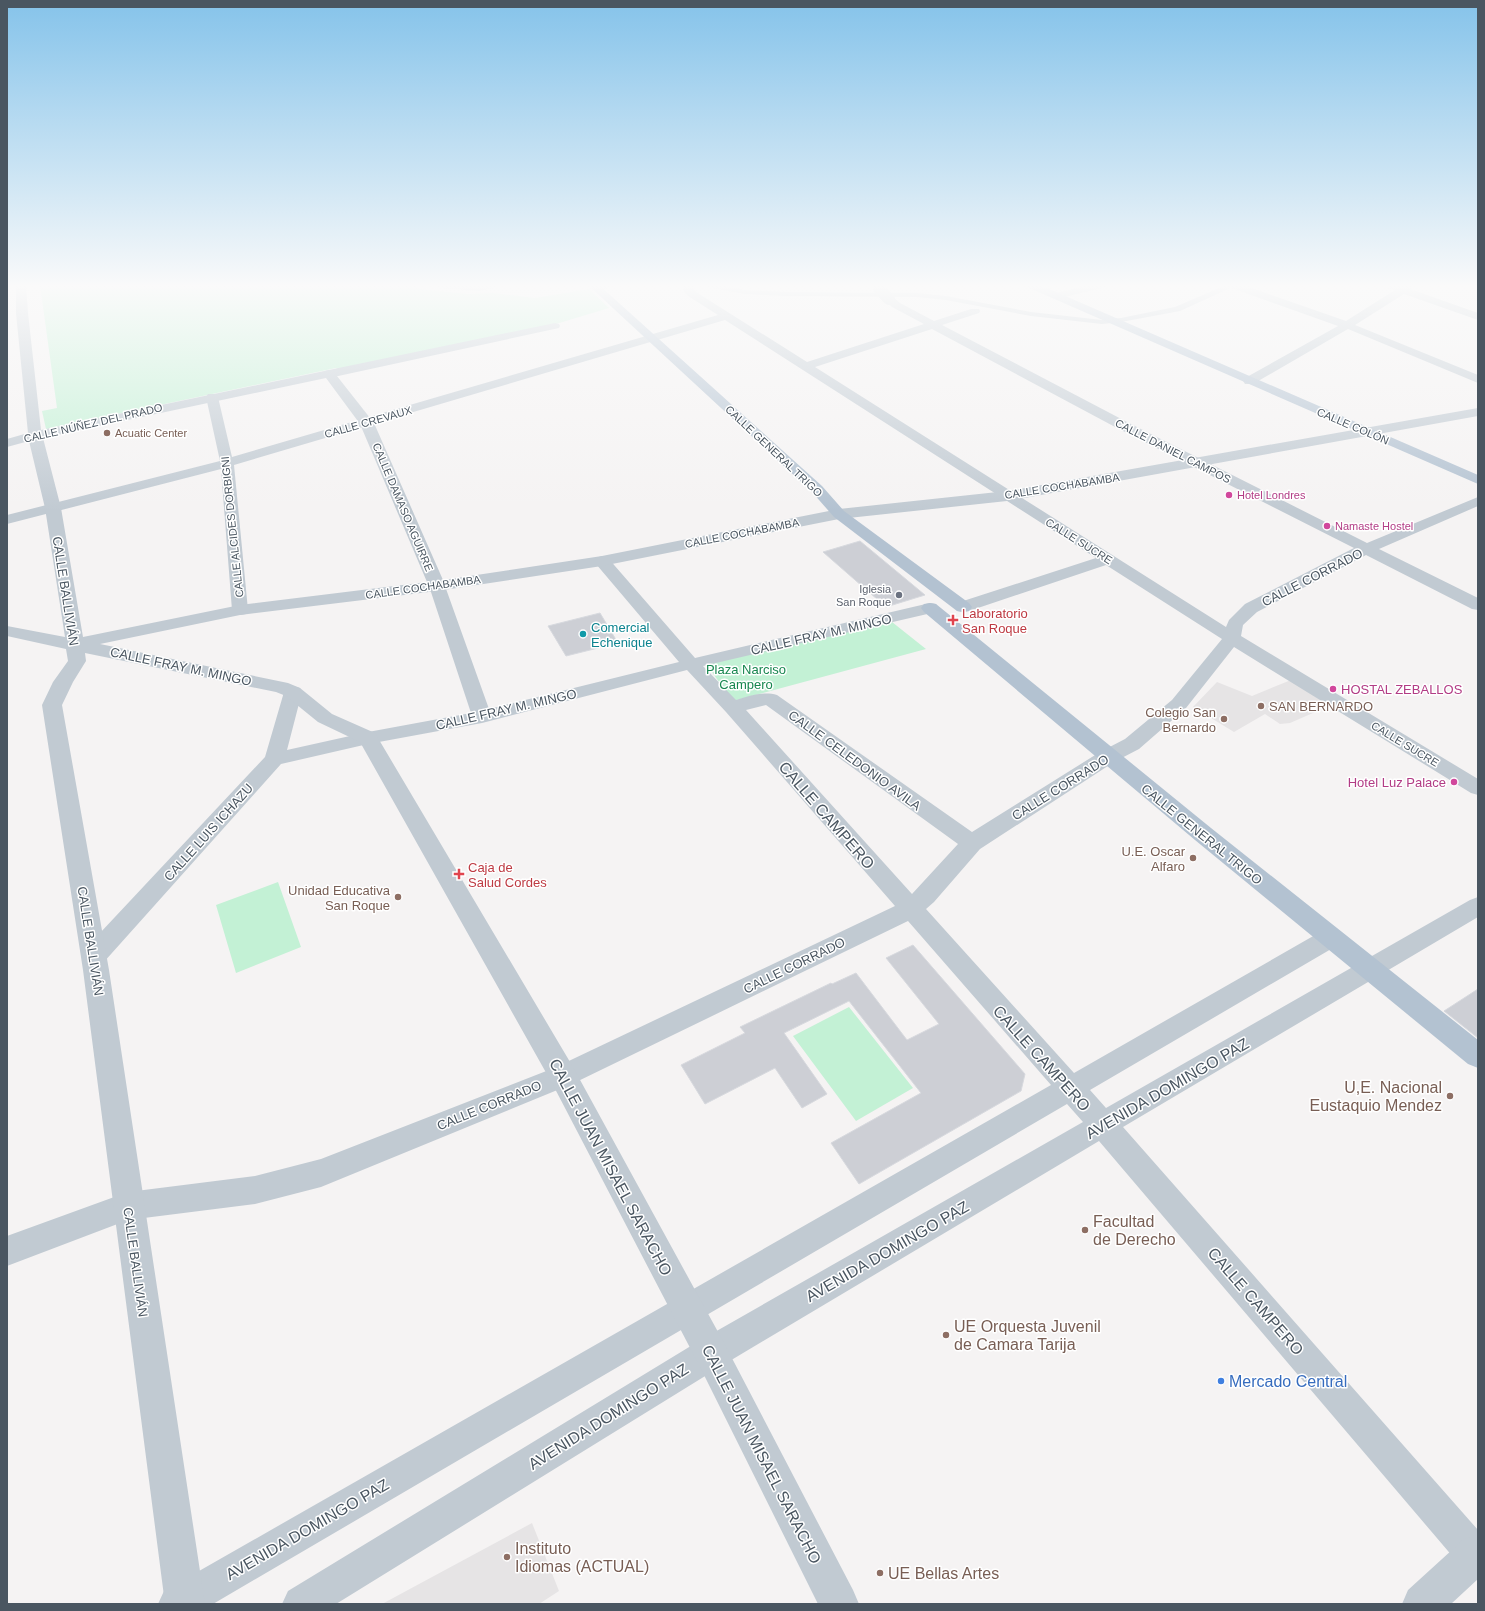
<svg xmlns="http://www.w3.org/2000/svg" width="1485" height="1611" font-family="Arial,sans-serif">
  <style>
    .education { fill: #e6e4e5 }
    .green { fill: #c3f1d5 }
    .building { fill: #cdcfd5; stroke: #d7d9de }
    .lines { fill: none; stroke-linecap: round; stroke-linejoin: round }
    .pedestrian { fill: #c1cad2; fill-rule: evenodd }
    .minor { fill: #c1cad2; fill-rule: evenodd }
    .tertiary { fill: #c1cad2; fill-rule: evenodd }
    .primary { fill: #b3c2d1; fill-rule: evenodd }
    .minor-bridge { stroke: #c1cad2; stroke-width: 12 }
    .education-dot { fill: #8d6e63; stroke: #fff; stroke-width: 1.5 }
    .hotel-dot { fill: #d1479c; stroke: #fff; stroke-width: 1.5 }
    .worship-dot { fill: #6b7280; stroke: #fff; stroke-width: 1.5 }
    .health-dot { fill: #e0444e; stroke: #fff; stroke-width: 1.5 }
    .culture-dot { fill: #0f9aa8; stroke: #fff; stroke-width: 1.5 }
    .shop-dot { fill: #3f7fe0; stroke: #fff; stroke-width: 1.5 }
    .labels { text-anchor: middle; stroke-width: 3; stroke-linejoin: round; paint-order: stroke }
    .far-street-label { font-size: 11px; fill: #4a5661; stroke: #fff }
    .far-education-label { font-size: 11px; fill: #785e54; stroke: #fff; text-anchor: start }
    .far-hotel-label { font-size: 11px; fill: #b23c85; stroke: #fff; text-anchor: start }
    .far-worship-label { font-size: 11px; fill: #5b616d; stroke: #fff; text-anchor: end }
    .street-label { font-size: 13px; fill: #4a5661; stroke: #fff }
    .health-label { font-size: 13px; fill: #be3a42; stroke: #fff; text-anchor: start }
    .culture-label { font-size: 13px; fill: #0d838f; stroke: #fff; text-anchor: start }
    .park-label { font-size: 13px; fill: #17864f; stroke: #fff }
    .hotel-label { font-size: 13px; fill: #b23c85; stroke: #fff; text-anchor: start }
    .education-label { font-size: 13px; fill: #785e54; stroke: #fff; text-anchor: end }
    .near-street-label { font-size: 16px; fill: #4a5661; stroke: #fff }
    .near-education-label { font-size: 16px; fill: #785e54; stroke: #fff; text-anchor: start }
    .near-shop-label { font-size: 16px; fill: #366cbe; stroke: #fff; text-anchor: start }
  </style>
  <rect width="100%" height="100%" fill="#f5f3f3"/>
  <path class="education" d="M1291,680L1329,706L1290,723L1280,724L1265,714L1234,732L1193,707L1217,682L1252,696Z
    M532,1523L559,1591L539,1604H382Z"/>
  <path class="green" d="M40,285H411L420,289L467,294L493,293L535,298L589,289L609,308L556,324L339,370L336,368L46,429L42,411L57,408Z
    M892,622L926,649L733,701L706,664Z
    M278,882L301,947L236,973L216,905Z
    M849,1007L913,1088L856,1121L793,1036Z"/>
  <path class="building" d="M860,541L925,595L886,607L823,552Z
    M600,613L618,643L566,656L548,626Z
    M913,945L1025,1074L1021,1091L859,1184L831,1143L921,1093L849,1001L784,1033L827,1094L802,1108L775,1068L705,1104L681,1065L745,1033L740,1027L831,983L832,984L856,973L907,1040L939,1024L886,958Z
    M1478,989V1038L1444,1011Z"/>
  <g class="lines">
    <path class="pedestrian" d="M603,285H614L598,292L594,290Z
      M703,285H720L745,290L786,292L917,293L946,296L1031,312L1102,320L1121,318L1175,307L1226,285H1237L1180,311L1121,322L1102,324L1031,316L946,300L917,297L786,296L745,294L707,287Z"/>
    <path class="minor" d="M437,285H499L498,287L479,291L442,288Z
      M684,285H694L693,289L696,292L807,362L924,324L892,307L884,299L885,297H893L900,303L934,321L971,309H979L980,311L979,313L942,325L1127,422L1367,543L1478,497V506L1379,549L1478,598V610L1472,609L1366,555L1257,612L1243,625L1241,636L1478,779V795L1471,793L1234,647L1186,708L1139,749L1114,762L980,849L934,902L926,909L1074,1073L1322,931L1330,929L1338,931L1342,938L1338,945L1090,1090L1106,1108L1470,900L1478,897V917L1123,1127L1478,1530V1576L1465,1571L1099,1141L723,1365L336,1604H282L288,1591L699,1341L1083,1122L1067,1104L213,1604H158L164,1591L1051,1085L908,921L572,1084L321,1187L255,1204L128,1220L7,1266V1236L128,1192L255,1176L321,1159L554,1068L895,906L726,712L687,670L482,723L368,744L281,764L103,963L94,966L85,963L82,956L85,949L265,757L284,692L286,688L293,686L300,688L302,692L287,750L368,732L471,713L429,586L431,583L437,581L443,583L445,586L489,709L679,662L596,564L594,561L596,558L602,556L608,558L695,658L930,603L936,604L938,608L936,612L703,666L736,700C750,696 763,691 777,695L972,832L1100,752L1125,739L1172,700L1222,639L1106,565L969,611L963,612L957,611L955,607L957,603L1096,558L725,320L234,465L248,610L246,614L240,615L234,614L232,610L221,469L7,524V515L220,461L206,397L208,394H216L218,397L232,457L718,315L688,296L683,290ZM932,329L1117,428L1354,548L1245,604L1229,620L1226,627L815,367ZM766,705L958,844L912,894L746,710Z
      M1089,285H1107L1106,287L1056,299L1051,296L1052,294Z
      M1228,285H1243L1346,321L1395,290L1388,288V285H1415L1410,289L1478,313V320L1404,294L1355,325L1478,375V383L1348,329L1253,384H1245L1243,381L1245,378L1338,326L1229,287Z
      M555,323L559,324L560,326L559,328L329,378L325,377L323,374L325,371L329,370Z"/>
    <path class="tertiary" d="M16,285H26L28,313L41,430L329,370L333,371L374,423L443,580L602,556L839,509L1007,491L1478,408V416L1007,501L839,519L602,566L437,591L240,615L100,644L288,683L300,688L332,714L375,733L573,1067L723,1341L853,1590L859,1604H818L699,1365L553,1085L360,742L318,722L286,696L276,692L85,653L86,661L73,682L62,705L109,970L205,1604H165L83,970L42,705L53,682L68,661L66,649L7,636V626L65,637L45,508L29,441L7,447V439L28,433L16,313ZM326,378L360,424L427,582L240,605L83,637L61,508L43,438Z
      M1478,1534V1579L1451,1604H1402L1408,1590L1464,1539Z"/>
    <path class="primary" d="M588,285H599L822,486L844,511L969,603L972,607L969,611L963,612L957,611L834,517L812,492Z
      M1026,285H1040L1478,475V484L1027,287Z
      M930,603L936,604L1211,828L1478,1040V1068L1468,1064L1195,840L924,612L921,608L924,604Z"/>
    <path class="minor-bridge" d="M879,289L889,299"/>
  </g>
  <linearGradient id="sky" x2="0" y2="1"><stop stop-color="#85c3ea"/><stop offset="0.56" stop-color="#fafafa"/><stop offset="1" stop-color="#fafafa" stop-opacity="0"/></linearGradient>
  <rect width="1485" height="511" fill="url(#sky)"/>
  <g class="education-dot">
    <circle cx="107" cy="433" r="4"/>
    <circle cx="1261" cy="706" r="4"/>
    <circle cx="1224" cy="719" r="4"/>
    <circle cx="1193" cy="858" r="4"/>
    <circle cx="398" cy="897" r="4"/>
    <circle cx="1450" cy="1096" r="4"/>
    <circle cx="1085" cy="1230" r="4"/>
    <circle cx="946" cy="1335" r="4"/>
    <circle cx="507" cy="1557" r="4"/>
    <circle cx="880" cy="1573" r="4"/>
  </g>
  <g class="hotel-dot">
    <circle cx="1229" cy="495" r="4"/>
    <circle cx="1327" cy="526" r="4"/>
    <circle cx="1333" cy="689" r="4"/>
    <circle cx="1454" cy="782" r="4"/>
  </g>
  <circle class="worship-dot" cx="899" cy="595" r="4"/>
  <g class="health-dot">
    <path d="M951 614h4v4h4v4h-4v4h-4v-4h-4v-4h4z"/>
    <path d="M457 868h4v4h4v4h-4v4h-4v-4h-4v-4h4z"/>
  </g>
  <circle class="culture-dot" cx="583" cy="634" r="4"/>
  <circle class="shop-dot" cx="1221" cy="1381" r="4"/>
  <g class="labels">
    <g class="far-street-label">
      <text transform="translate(368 422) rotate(-16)" y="4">CALLE CREVAUX</text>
      <text transform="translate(93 423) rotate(-13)" y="4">CALLE NÚÑEZ DEL PRADO</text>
      <text transform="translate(1353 426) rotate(23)" y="4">CALLE COLÓN</text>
      <text transform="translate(774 451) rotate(43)" y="4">CALLE GENERAL TRIGO</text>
      <text transform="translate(1173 451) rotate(27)" y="4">CALLE DANIEL CAMPOS</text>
      <text transform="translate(1062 486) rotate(-9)" y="4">CALLE COCHABAMBA</text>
      <text transform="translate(403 507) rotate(67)" y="4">CALLE DAMASO AGUIRRE</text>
      <text transform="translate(232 527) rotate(-96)" y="4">CALLE ALCIDES DORBIGNI</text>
      <text transform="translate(742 533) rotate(-11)" y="4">CALLE COCHABAMBA</text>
      <text transform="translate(1079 541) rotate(32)" y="4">CALLE SUCRE</text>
      <text transform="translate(423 587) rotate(-8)" y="4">CALLE COCHABAMBA</text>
      <text transform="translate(1405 744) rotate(31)" y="4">CALLE SUCRE</text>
    </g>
    <g class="far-education-label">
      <text x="115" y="437">Acuatic Center</text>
    </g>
    <g class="far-hotel-label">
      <text x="1237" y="499">Hotel Londres</text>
      <text x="1335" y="530">Namaste Hostel</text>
    </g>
    <g class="far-worship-label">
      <text x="891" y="593">Iglesia<tspan x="891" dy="13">San Roque</tspan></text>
    </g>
    <g class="street-label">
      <text transform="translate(1312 577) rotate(-27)" y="5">CALLE CORRADO</text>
      <text transform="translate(66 591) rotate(81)" y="5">CALLE BALLIVIÁN</text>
      <text transform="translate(821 634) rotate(-13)" y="5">CALLE FRAY M. MINGO</text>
      <text transform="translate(181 666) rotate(12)" y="5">CALLE FRAY M. MINGO</text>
      <text transform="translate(506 709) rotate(-13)" y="5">CALLE FRAY M. MINGO</text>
      <text transform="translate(855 760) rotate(36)" y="5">CALLE CELEDONIO AVILA</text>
      <text transform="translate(1060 787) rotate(-32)" y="5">CALLE CORRADO</text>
      <text transform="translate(208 832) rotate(-48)" y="5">CALLE LUIS ICHAZU</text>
      <text transform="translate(1202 834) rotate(39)" y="5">CALLE GENERAL TRIGO</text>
      <text transform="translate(91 941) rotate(81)" y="5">CALLE BALLIVIÁN</text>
      <text transform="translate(794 965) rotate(-26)" y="5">CALLE CORRADO</text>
      <text transform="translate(489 1105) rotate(-22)" y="5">CALLE CORRADO</text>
      <text transform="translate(136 1262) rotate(82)" y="5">CALLE BALLIVIÁN</text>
    </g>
    <g class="health-label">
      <text x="962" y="618">Laboratorio<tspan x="962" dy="15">San Roque</tspan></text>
      <text x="468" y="872">Caja de<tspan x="468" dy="15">Salud Cordes</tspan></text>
    </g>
    <g class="culture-label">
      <text x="591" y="632">Comercial<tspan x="591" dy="15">Echenique</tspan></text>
    </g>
    <g class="park-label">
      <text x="746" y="674">Plaza Narciso<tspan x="746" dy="15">Campero</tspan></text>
    </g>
    <g class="hotel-label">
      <text x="1341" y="694">HOSTAL ZEBALLOS</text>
      <text x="1446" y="787" text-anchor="end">Hotel Luz Palace</text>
    </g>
    <g class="education-label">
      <text x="1269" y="711" text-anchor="start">SAN BERNARDO</text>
      <text x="1216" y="717">Colegio San<tspan x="1216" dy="15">Bernardo</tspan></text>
      <text x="1185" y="856">U.E. Oscar<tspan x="1185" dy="15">Alfaro</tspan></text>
      <text x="390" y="895">Unidad Educativa<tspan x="390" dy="15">San Roque</tspan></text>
    </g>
    <g class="near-street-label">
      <text transform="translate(827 815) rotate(49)" y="6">CALLE CAMPERO</text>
      <text transform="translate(1042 1058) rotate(48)" y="6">CALLE CAMPERO</text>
      <text transform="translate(1167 1088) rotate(-30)" y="6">AVENIDA DOMINGO PAZ</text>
      <text transform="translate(611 1167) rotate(62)" y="6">CALLE JUAN MISAEL SARACHO</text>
      <text transform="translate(887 1251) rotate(-30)" y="6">AVENIDA DOMINGO PAZ</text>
      <text transform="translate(1256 1301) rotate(49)" y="6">CALLE CAMPERO</text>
      <text transform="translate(608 1416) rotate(-32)" y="6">AVENIDA DOMINGO PAZ</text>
      <text transform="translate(762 1454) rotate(63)" y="6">CALLE JUAN MISAEL SARACHO</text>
      <text transform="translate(307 1529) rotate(-30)" y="6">AVENIDA DOMINGO PAZ</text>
    </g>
    <g class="near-education-label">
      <text x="1442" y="1093" text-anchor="end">U,E. Nacional<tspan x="1442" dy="18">Eustaquio Mendez</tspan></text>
      <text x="1093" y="1227">Facultad<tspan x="1093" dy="18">de Derecho</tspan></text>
      <text x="954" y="1332">UE Orquesta Juvenil<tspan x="954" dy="18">de Camara Tarija</tspan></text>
      <text x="515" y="1554">Instituto<tspan x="515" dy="18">Idiomas (ACTUAL)</tspan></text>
      <text x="888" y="1579">UE Bellas Artes</text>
    </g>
    <g class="near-shop-label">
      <text x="1229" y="1387">Mercado Central</text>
    </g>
  </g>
  <rect width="1485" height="1611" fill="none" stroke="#4a5661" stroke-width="16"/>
</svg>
